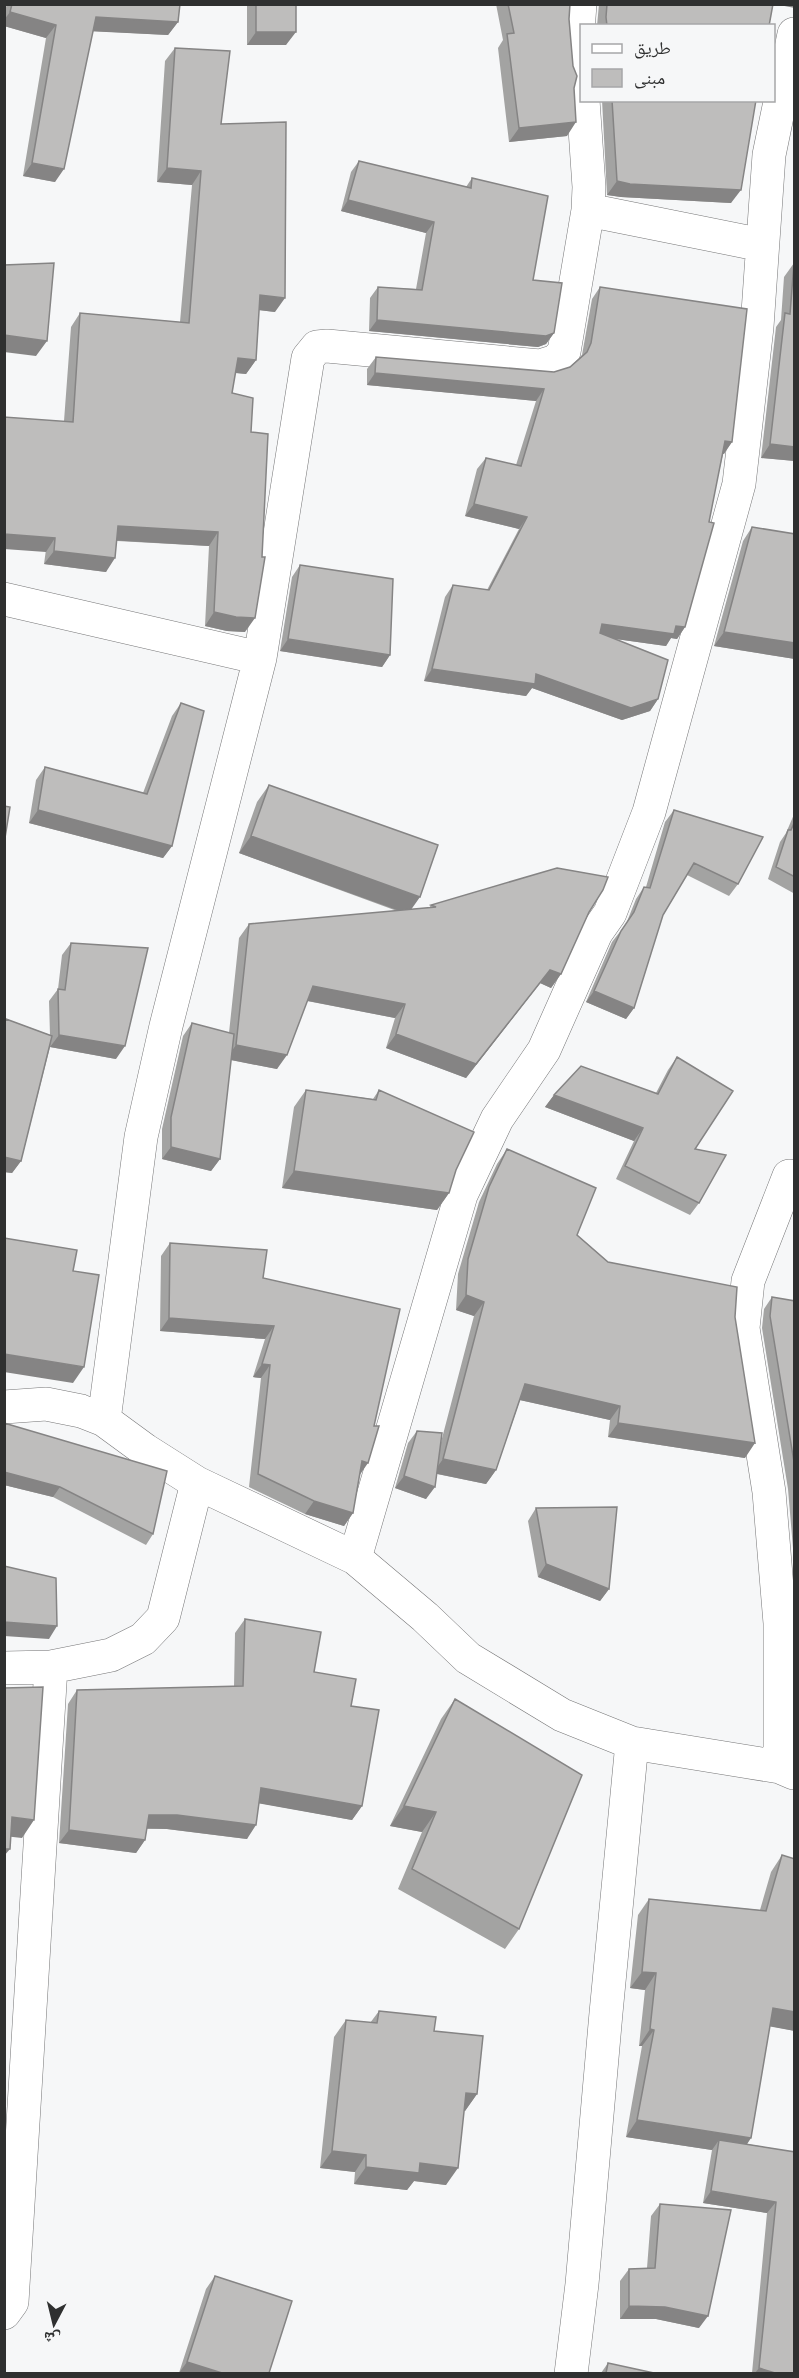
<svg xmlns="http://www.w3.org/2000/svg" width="799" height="2378" font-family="'Crimson Pro','Noto Naskh Arabic',serif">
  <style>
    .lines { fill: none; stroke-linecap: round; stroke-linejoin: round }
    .minor-casing { stroke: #767677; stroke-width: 34 }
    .minor { stroke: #fff; stroke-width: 33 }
    .wall { fill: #a3a3a2 }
    .shaded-wall { fill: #858484 }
    .building { fill: #bebdbc; stroke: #858484; stroke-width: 1.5 }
  </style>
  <rect width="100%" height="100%" fill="#f6f7f8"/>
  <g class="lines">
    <g class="minor-casing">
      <path id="minor" d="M580,4L578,31L582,78
        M588,210L762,245
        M4,599L260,658
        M4,1407L46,1404L81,1411L104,1420L145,1450L197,1483L355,1558L425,1617L468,1658L562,1715L632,1743
        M104,1420L141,1137L166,1026L260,658L308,358L317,347L327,346L540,366L556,361L564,352L588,210L589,187L583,100
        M355,1558L461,1195L497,1119L544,1050L596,933L610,913L649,812L739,484L757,327L769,155L794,34
        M4,1668L51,1667
        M780,1767V1623L769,1492L743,1328L748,1281L789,1176
        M4,2313L12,2302L51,1667L111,1655L143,1639L163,1618L197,1483
        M571,2374L582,2284L606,2013L632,1743L780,1767L794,1773"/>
    </g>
    <use href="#minor" class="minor"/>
  </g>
  <path class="wall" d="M7,4H180L178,22L168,35L93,31L55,182L23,176L46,38L4,26V13Z
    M247,4H296L286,45H247Z
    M496,4H570L569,19L574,88L567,136L509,142L498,48L503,40Z
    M599,4H773L769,26H597Z
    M175,48L221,124L275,312L259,310L256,360L246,374L235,373L232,393L251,432L245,632L227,631L205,626L209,546L117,541L106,572L44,564L64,421L71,327L80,313L180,322L192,185L157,182L165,61Z
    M602,100H756L731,203L621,197L607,195Z
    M359,161L466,187L472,178L533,280L554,333L546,344L538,347L369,331L370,298L378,287L416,289L426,233L341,211L351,172Z
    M794,263H795V461L761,458L776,327L781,320L784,277Z
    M600,287L732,442L723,454L685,627L677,639L671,638L666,646L616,639L658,699L650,711L622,720L532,688L526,696L424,681L445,597L453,585L487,590L519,529L465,516L477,469L486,458L516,465L536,401L367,385V369L376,357L554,372L570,367L582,355L592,299Z
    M752,527L795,534V659L714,646L743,541Z
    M300,565L390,655L382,667L280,651L292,577Z
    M181,703L172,846L163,858L29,823L36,780L45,767L143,793L172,716Z
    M269,785L412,909L429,908L431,905L589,912L561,974L551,988L540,983L466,1078L386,1048L395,1018L307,1001L277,1069L231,1060L220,1159L211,1171L162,1159V1129L183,1036L192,1023L229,1033L239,938L249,924L397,911L239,853L257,802Z
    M674,810L738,884L729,896L687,875L663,915L634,1008L626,1019L586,1002L612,942L626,924L636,899L644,887H646L665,822Z
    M795,812V894L768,879L780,842L786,833Z
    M71,943L116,1059L50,1047L21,1161L12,1173L4,1172V1020L6,1019L50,1035L49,1001L58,989L62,955Z
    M677,1057L695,1149L699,1203L690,1215L616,1179L634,1141L545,1107L554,1095L656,1093L668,1070Z
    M306,1090L373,1099L379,1090L449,1193L437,1210L282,1188L294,1107Z
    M507,1149L577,1235L608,1262L735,1317L745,1458L608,1437L610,1420L520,1400L496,1470L486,1484L437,1474L426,1499L395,1488L408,1443L417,1431L440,1446L474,1316L456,1310L458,1274L479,1202L497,1164Z
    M170,1243L263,1278L359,1476L353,1513L344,1526L305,1514L249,1487L261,1378L253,1377L265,1339L160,1331L161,1256Z
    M772,1297L795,1301V1572L788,1489L762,1328L764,1309Z
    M4,1423L153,1534L146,1545L53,1497L4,1485Z
    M536,1508L609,1589L600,1601L538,1577L528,1521Z
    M245,1619L314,1672L351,1706L362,1806L352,1820L259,1803L247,1839L167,1829H147L145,1840L136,1853L59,1843L68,1704L77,1690L234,1687L235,1633Z
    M455,1699L519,1929L505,1949L398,1889L422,1832L390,1826L441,1719Z
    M782,1855L795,2031L770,2026L747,2144L795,2152V2373H752L767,2213L703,2203L712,2150L626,2137L642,2046H639L645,1990L630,1988L638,1915L649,1899L760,1910L771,1872Z
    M379,2011L434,2031L477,2094L465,2111L464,2110L446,2185L414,2181L407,2190L354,2184L355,2172L320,2168L334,2037L346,2020L370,2023Z
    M660,2204L699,2328L656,2319H620V2281L629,2269L647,2268L651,2216Z
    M215,2276L269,2373H179L206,2289Z
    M608,2363L654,2373H601Z"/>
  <path class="shaded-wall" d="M774,4H795V8Z
    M10,12L56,25L46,38L4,26V20Z
    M96,17L178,22L168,35L86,31Z
    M256,32H296L286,45H247Z
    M576,122L567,136L509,142L519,128Z
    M32,163L64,169L55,182L23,176Z
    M167,168L201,171L192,185L157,182Z
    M617,181L741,190L731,203L621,197L607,195Z
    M348,200L434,222L426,233L341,211Z
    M260,295L285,298L275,312L250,309Z
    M377,320L554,333L546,344L538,347L369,331Z
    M4,335L47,341L36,356L4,352Z
    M238,358L256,360L246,374L228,372Z
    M375,373L544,389L536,401L367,385Z
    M725,441L732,442L724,454L717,453Z
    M770,444L795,447V461L761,458Z
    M474,504L527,517L519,529L465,516Z
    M118,526L218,532L209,546L108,540Z
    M4,534L55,538L46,552L4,549Z
    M54,551L115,558L106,572L44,564Z
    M214,612L255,618L245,632L227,631L205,626Z
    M602,624L676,626L685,627L677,639L671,638L666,646L594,636Z
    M724,632L795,643V659L714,646Z
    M288,639L390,655L382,667L280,651Z
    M432,669L536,674L658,699L650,711L622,720L532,688L526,696L424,681Z
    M38,810L172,846L163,858L29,823Z
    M251,836L420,897L408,914L239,853Z
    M550,970L561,974L551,988L540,983L466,1078L386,1048L396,1034Z
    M313,986L405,1004L395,1018L303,1000Z
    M594,991L634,1008L626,1019L586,1002Z
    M59,1035L125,1046L116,1059L50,1047Z
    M236,1045L287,1055L277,1069L226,1059Z
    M554,1095L643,1128L634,1141L545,1107Z
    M171,1147L220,1159L211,1171L162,1159Z
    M4,1157L21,1161L12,1173L4,1172Z
    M294,1171L449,1193L437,1210L282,1188Z
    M466,1295L484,1302L474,1316L456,1310Z
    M169,1318L274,1326L265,1339L160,1331Z
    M4,1354L84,1367L73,1383L4,1372Z
    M262,1364L270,1365L261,1378L253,1377Z
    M525,1384L620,1406L610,1420L515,1399Z
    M618,1423L755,1443L745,1458L608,1437Z
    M443,1459L496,1470L486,1484L433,1473Z
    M362,1461L368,1463L359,1476Z
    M4,1472L60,1487L53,1497L4,1485Z
    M404,1476L435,1487L426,1499L395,1488Z
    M314,1501L353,1513L344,1526L305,1514Z
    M546,1564L609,1589L600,1601L538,1577Z
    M4,1622L57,1626L49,1639L4,1636Z
    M261,1788L362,1806L352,1820L251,1802Z
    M404,1806L436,1812L422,1832L390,1826Z
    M149,1815H177L256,1825L247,1839L167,1829L139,1828Z
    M12,1817L34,1820L22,1838L4,1836Z
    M69,1830L145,1840L136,1853L59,1843Z
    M4,1849H10L4,1856Z
    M642,1972L656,1973L645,1990L630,1988Z
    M773,2008L795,2012V2031L762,2025Z
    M650,2029L654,2030L642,2046H639Z
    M466,2093L477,2094L465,2111L454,2110Z
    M637,2120L751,2138L740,2155L719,2140L712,2150L626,2137Z
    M332,2151L366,2155L355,2172L320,2168Z
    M420,2163L458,2168L446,2185L414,2181L407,2190L354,2184L366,2167Z
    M711,2191L776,2202L767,2213L703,2203Z
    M629,2306L665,2307L708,2316L699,2328L656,2319H620Z
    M187,2362L222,2373H179Z
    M759,2368L775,2373H755Z"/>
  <path class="building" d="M12,4H180L178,22L96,17L64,169L32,163L56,25L10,12Z
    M256,4H296V32H256Z
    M508,4H570L569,19L573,66L577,76L574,88L576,122L519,128L507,34L514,33Z
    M607,4H773L769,26H607L606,17Z
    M175,48L230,51L221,124L286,122L285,298L260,295L256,360L238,358L232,393L253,398L251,432L268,434L262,557H265L255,618L236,617L214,612L218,532L118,526L115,558L54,551L55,538L4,534V417L73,422L80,313L189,323L201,171L167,168Z
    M612,100H756L741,190L630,184L617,181Z
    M359,161L471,188L472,178L548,196L533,280L562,283L554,333L546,336L377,320L378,287L422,290L434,222L348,200Z
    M54,263L47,341L4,335V265Z
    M794,263H795V447L770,444L785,313L790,314Z
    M600,287L747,309L732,442L725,441L709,522L714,523L685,627L676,626L674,634L602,624L600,633L668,660L658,699L631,708L536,674L535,684L432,669L453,585L489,590L527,517L474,504L486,458L521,466L544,389L375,373L376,357L554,372L570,367L587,352L591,343Z
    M752,527L795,534V643L724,632Z
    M300,565L393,579L390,655L288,639Z
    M181,703L204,711L172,846L38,810L45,767L147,794Z
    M269,785L438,845L420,897L251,836Z
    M4,806L10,807L4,844Z
    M674,810L763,837L738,884L694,863L663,915L634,1008L594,991L621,931L634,912L644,887L650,888Z
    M795,821V877L776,867L788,830H791Z
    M557,868L608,877L603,890L589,912L561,974L550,970L476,1064L396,1034L405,1004L313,986L287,1055L236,1045L249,924L436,907L431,905Z
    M71,943L148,948L125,1046L59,1035L58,989L65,990Z
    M6,1019L52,1036L21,1161L4,1157V1025Z
    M192,1023L234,1034L220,1159L171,1147V1117Z
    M677,1057L733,1091L695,1149L726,1155L699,1203L625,1166L643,1128L554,1095L581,1066L658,1094Z
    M306,1090L376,1100L379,1090L474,1132L456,1170L449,1193L294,1171Z
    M507,1149L596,1188L577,1235L608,1262L737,1287L735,1317L755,1443L618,1423L620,1406L525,1384L496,1470L443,1459L484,1302L466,1295L468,1259L489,1187Z
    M4,1238L77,1250L73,1271L99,1275L84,1367L4,1354Z
    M170,1243L267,1250L263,1278L400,1309L374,1426H379L368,1463L362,1461L353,1513L314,1501L258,1474L270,1365L262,1364L274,1326L169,1318Z
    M772,1297L795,1301V1468L770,1316Z
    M4,1423L167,1471L153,1534L60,1487L4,1472Z
    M417,1431L442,1433L435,1487L404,1476Z
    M617,1507L609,1589L546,1564L536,1508Z
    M4,1566L56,1578L57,1626L4,1622Z
    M245,1619L321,1632L314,1672L356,1679L351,1706L379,1710L362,1806L261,1788L256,1825L177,1815H149L145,1840L69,1830L77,1690L243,1686Z
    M43,1687L34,1820L12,1817L10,1849H4V1688Z
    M455,1699L582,1775L519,1929L412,1869L436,1812L404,1806Z
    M782,1855L795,1859V2012L773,2008L751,2138L637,2120L654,2030L650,2029L656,1973L642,1972L649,1899L766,1911Z
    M379,2011L436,2017L434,2031L483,2036L477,2094L466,2093L458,2168L420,2163L419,2173L366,2167V2155L332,2151L346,2020L377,2023Z
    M719,2140L795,2152V2373H775L759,2368L776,2202L711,2191Z
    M660,2204L731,2210L708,2316L665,2307L629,2306V2269L655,2268Z
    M215,2276L292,2301L269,2373H222L187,2362Z
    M608,2363L654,2373H606Z"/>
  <rect width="799" height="2378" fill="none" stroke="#2f3030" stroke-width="12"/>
  <rect x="580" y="24" width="195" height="78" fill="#f6f7f8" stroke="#a6a7a8" stroke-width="1.5"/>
  <rect x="592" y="44" width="30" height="9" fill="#ffffff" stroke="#a6a7a8" stroke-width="1.5"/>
  <text x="634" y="54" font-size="18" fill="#2f3030">طريق</text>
  <rect x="592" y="69" width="30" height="18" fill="#bebdbc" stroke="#a6a7a8" stroke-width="1.5"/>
  <text x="634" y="84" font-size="18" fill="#2f3030">مبنى</text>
  <g transform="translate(54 2324) rotate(187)" stroke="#f6f7f8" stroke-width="4.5" paint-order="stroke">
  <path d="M0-4.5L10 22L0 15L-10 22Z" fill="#2f3030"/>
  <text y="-9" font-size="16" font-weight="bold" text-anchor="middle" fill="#2f3030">ش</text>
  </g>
</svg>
